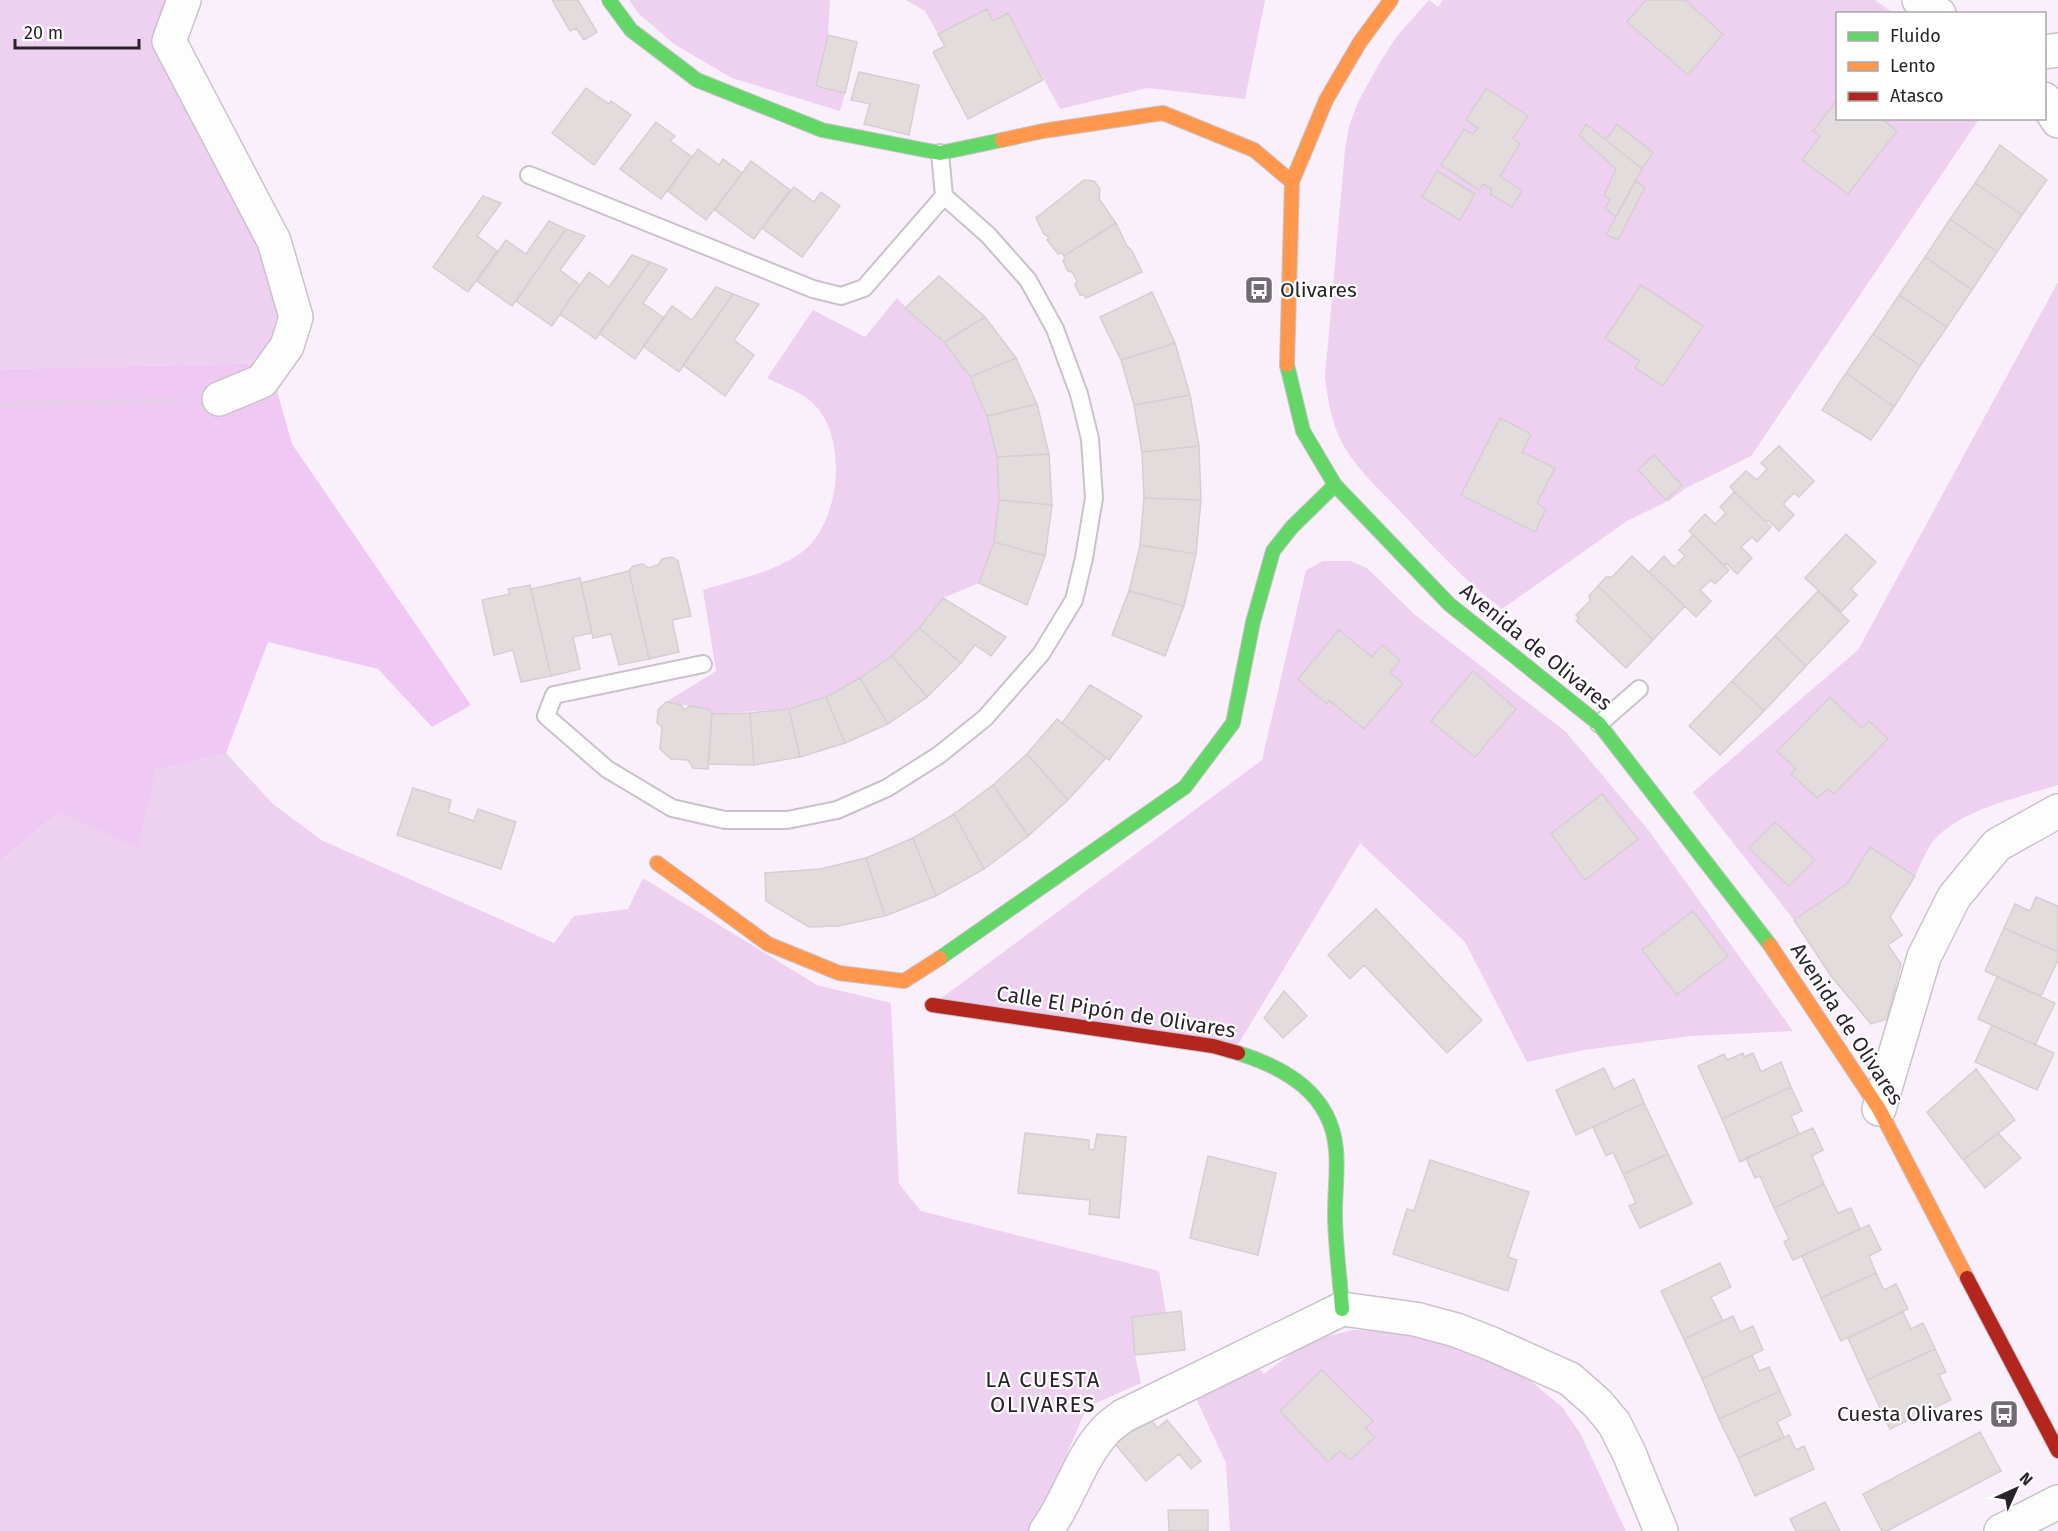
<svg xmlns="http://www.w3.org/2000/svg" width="2058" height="1531" font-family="'Fira Sans',sans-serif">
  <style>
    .green { fill: #eed0f1; fill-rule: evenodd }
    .forest { fill: #efc9f3 }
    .building { fill: #e3dcdd; stroke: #d6ced0; stroke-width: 1.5 }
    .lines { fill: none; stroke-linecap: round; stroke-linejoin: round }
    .lane-casing { stroke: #cac2ca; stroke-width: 20 }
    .street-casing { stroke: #cac2ca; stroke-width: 36 }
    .fast-casing { stroke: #cac2ca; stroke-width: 16 }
    .slow-casing { stroke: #cac2ca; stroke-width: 16 }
    .jam-casing { stroke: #cac2ca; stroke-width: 16 }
    .path { stroke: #d9d6d9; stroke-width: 4; stroke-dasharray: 3 3; stroke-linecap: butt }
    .lane { stroke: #fefdfe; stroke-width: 16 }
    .street { stroke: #fefdfe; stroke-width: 33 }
    .fast { stroke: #63d668; stroke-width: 14 }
    .slow { stroke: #ff974d; stroke-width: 14 }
    .jam { stroke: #b3261e; stroke-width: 14 }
    .labels { text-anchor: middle; stroke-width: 4.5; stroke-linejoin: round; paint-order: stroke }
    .poi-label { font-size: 21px; fill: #29232a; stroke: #fff; text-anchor: start }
    .street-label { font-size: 21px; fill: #29232a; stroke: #fff }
    .neighbourhood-label { font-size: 22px; letter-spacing: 1.5px; fill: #29232a; stroke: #fff }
  </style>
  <rect width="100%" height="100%" fill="#faf0fb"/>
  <path class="green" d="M0,0H174L158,42L269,263L285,312L269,363L0,369Z
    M629,0H830L828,35L816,86L845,93L840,111L732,78L674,44L638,13Z
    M906,0H1265L1245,99L1147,88L1060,109L1008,13L993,21L987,9L938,34L925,11Z
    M1429,0L1438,7L1443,0H1875L1893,13L1838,14V118L1979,119L1751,456L1686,488L1670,500L1627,521L1502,609C1462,579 1430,543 1396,507C1378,488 1358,470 1345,448C1332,426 1328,402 1325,377L1345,150L1349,126L1358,102L1379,64L1397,36ZM1586,124L1642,169L1616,216L1605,208L1610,200L1604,194L1616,169L1579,135Z
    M2058,282V785C2021,797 1962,809 1935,839C1926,849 1921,864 1915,876L1870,847L1847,884L1794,920L1693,792L1858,650Z
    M897,298C911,314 929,327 943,342C990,393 1012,477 993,544C989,557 984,570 979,583L943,598L919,628L892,656L860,678L826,697L789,709L710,714L708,709L666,702L716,671L703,590C734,580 776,572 802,552C842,523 850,430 808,399C796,390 780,385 767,378L813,310L865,337Z
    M1323,561H1350L1367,568L1414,614L1566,732L1649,831L1793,1031L1691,1036L1584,1050L1527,1062L1465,942L1360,843L1234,1051L932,1005L1262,760L1306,570Z
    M226,753L273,804L321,840L554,943L574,916L628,909L643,878L817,985L891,1003L899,1184L921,1211L1159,1271L1166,1313L1132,1317L1135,1355L1141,1383L1087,1407L1047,1500L1031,1531H0V861L59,812L155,770Z
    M1353,1330L1409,1332L1484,1355L1520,1372L1562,1407L1580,1433L1626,1531H1230L1226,1463L1192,1390L1257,1367L1264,1374L1307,1341Z"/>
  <path class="forest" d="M269,363L292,444L471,705L432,727L378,669L268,642L226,753L155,770L138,848L59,812L0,861V369Z"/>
  <path class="building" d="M552,0H578L597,32L584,40L576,28L570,31Z
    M1646,0H1685L1723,34L1688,75L1627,22Z
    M987,9L993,21L1008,13L1043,80L968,119L933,52L945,46L938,34Z
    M828,35L857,42L845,93L816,86Z
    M859,72L919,85L909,135L864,124L870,104L851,100Z
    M586,88L609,104L611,101L631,115L594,165L552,133Z
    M1486,88L1528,116L1513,138L1520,144L1500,176L1522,191L1512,207L1490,194L1492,189L1483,184L1479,190L1441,165L1464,129L1473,134L1478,128L1466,120Z
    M1838,98V118H1880L1897,131L1848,194L1802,160L1820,136L1813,131Z
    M656,122L675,136L670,141L692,157L661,199L620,169Z
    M1586,124L1642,169L1616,217L1605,208L1610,200L1604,195L1616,169L1579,135Z
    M1617,124L1653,153L1642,169L1606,140Z
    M2000,145L2047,180L2022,215L1975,183Z
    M698,149L719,165L723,159L742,173L706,220L668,191Z
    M751,161L790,190L754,239L715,210Z
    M1437,171L1475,194L1460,220L1422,197Z
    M1084,180L1094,181L1100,189L1099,199L1116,223L1064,256L1062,253L1058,254L1047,240L1049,237L1044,234L1036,218Z
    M1635,181L1645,187L1618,240L1606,235Z
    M1975,183L2022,215L1997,252L1950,219Z
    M794,187L814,202L821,192L840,206L802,257L762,228Z
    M483,196L501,203L477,236L497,251L468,292L433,267Z
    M1950,219L1997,252L1972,290L1925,257Z
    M549,221L566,229L512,306L477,281L506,240L526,254Z
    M1116,223L1127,246L1132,251L1142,272L1086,298L1084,295H1080L1075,285L1077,281L1072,272L1068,271L1063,261L1065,258L1064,256Z
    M566,229L585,236L560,270L580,285L552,326L516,301Z
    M632,255L650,262L596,339L560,314L589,272L609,287Z
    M1925,257L1972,290L1947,327L1899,295Z
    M650,262L667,269L643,303L664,318L635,359L599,333Z
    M939,276L985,317L944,342L905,308Z
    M1641,285L1703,326L1663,386L1635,368L1640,361L1605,338Z
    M716,287L733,294L679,372L643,346L672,306L692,320Z
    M1152,292L1175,343L1121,360L1100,317Z
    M733,294L759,304L734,340L754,355L725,396L683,365Z
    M1899,295L1947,327L1920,366L1873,334Z
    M985,317L1016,358L970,377L944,342Z
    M1873,334L1920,366L1894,407L1846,373Z
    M1175,343L1190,395L1134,405L1121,360Z
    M1016,358L1037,404L987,416L970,377Z
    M1846,373L1894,407L1871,440L1822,410Z
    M1190,395L1199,446L1142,452L1134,405Z
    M1037,404L1049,454L997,457L987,416Z
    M1500,418L1531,434L1522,452L1555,468L1537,503L1546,509L1535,532L1461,495Z
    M1199,446L1201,500L1144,498L1142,452Z
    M1779,446L1814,481L1799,497L1794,493L1783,504L1794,515L1779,531L1768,520L1766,522L1730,487L1746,471L1757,480L1767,469L1761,463Z
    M1049,454L1052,505L999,500L997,457Z
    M1654,455L1682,485L1666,500L1638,470Z
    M1734,492L1771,527L1757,542L1752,537L1741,547L1752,558L1737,574L1726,563L1724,566L1689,531L1705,514L1715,524L1726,513L1720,507Z
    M1144,498L1201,500L1196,554L1140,545Z
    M999,500L1052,505L1045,556L994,542Z
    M1846,534L1876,562L1851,589L1857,595L1841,612L1805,578Z
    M1693,535L1729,570L1715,584L1711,580L1700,590L1711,601L1696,617L1649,572L1664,556L1674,567L1685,556L1679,550Z
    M994,542L1045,556L1027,605L979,583Z
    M1140,545L1196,554L1184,606L1129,591Z
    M1632,556L1685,606L1653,640L1598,586L1606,577H1612Z
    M672,557L678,561L691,616L672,620L679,652L649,659L629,571L633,566L643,564L648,568L658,565L662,559Z
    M629,571L649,659L619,665L611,634L593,638L581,583Z
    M580,578L592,633L573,637L580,669L551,676L531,589Z
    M530,585L551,676L521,682L513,650L494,655L482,600L510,594L508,589Z
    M1598,586L1653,640L1626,668L1576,621L1579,618L1576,615L1590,601L1589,596Z
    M1129,591L1184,606L1165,656L1112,635Z
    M1818,591L1849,621L1806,666L1775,636Z
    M943,598L1006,637L991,656L975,645L961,663L919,628Z
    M919,628L961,663L927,697L892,656Z
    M1339,630L1372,657L1382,645L1400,660L1390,673L1403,683L1364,729L1329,700L1327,704L1298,679Z
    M1775,636L1806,666L1764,711L1732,681Z
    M892,656L927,697L888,724L860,678Z
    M1473,671L1516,709L1475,757L1431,721Z
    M860,678L888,724L845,743L826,697Z
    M1732,681L1764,711L1720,755L1689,726Z
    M1090,685L1142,716L1109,760L1062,723Z
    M826,697L845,743L800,757L789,709Z
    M1830,697L1862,728L1869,721L1888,739L1834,794L1828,789L1817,798L1791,774L1796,769L1777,751Z
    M666,702L681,705L685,710L689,706L708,709L712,714L708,769L693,768L688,760L671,759L660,749L662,727L657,723L658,710Z
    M789,709L800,757L754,765L750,713Z
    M750,713L754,765L708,764L712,714Z
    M1057,719L1106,758L1068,800L1027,754Z
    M1027,754L1068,800L1028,836L993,785Z
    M993,785L1028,836L984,869L954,814Z
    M413,788L451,800L448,812L474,821L478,809L516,822L501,869L397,835Z
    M1602,794L1638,839L1585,880L1551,834Z
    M954,814L984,869L936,896L913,838Z
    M1775,822L1815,860L1789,886L1749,848Z
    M913,838L936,896L885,916L866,858Z
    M1870,847L1915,876L1890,917L1902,935L1888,945L1901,964L1887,1019L1871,1024L1831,976L1794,920L1847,884Z
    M866,858L885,916L838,926L809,927L766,901L765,873L820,869Z
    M2036,897L2058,906V952L2004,928L2015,904L2030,911Z
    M1376,909L1482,1020L1447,1053L1364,965L1350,979L1328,955Z
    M1693,911L1728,956L1677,995L1642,950Z
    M2004,928L2058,952V960L2041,996L1985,971Z
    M1997,977L2055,1003L2035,1045L1978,1019Z
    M1284,991L1307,1016L1283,1038L1264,1018Z
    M1992,1025L2054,1053L2037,1090L1975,1062Z
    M1743,1053L1744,1057L1753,1053L1761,1072L1781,1062L1791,1087L1722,1119L1698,1066L1724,1054L1727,1060Z
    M1604,1068L1614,1089L1634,1079L1644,1103L1576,1135L1556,1090Z
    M1976,1069L2015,1120L1963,1160L1927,1112Z
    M1791,1087L1802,1111L1791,1116L1799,1134L1740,1162L1722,1119Z
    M1644,1103L1668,1154L1623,1174L1613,1152L1606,1156L1593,1127Z
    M1813,1128L1823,1150L1812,1156L1824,1184L1774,1208L1760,1176L1755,1178L1746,1158Z
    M1025,1133L1089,1140V1149L1094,1150L1097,1134L1126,1137L1119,1218L1089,1214L1090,1200L1018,1193Z
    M1998,1133L2021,1158L1985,1188L1963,1160Z
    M1668,1154L1692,1204L1640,1228L1629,1206L1636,1203L1623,1174Z
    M1208,1156L1276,1173L1258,1255L1190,1238Z
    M1430,1160L1529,1192L1508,1257L1517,1260L1508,1291L1393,1254L1407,1209L1414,1211Z
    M1824,1184L1838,1213L1851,1208L1860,1229L1793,1260L1784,1242L1789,1239L1774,1208Z
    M1869,1225L1881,1250L1869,1256L1876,1273L1821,1298L1802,1256Z
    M1720,1263L1731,1287L1711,1297L1723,1321L1684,1339L1661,1291Z
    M1876,1273L1884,1290L1896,1284L1908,1309L1841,1341L1821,1298Z
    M1181,1311L1185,1350L1135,1355L1132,1317Z
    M1903,1312L1911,1329L1923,1323L1935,1349L1867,1380L1848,1338Z
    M1733,1316L1740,1332L1753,1326L1763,1350L1702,1379L1684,1339Z
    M1935,1349L1946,1372L1939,1375L1951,1400L1890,1429L1867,1380Z
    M1752,1355L1759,1371L1769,1367L1780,1391L1719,1419L1702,1379Z
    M1322,1370L1373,1421L1365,1428L1375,1437L1350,1460L1340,1451L1328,1462L1280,1411Z
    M1780,1391L1791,1415L1777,1422L1784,1437L1738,1458L1719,1419Z
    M1150,1417L1157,1428L1167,1420L1201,1461L1191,1469L1179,1454L1146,1481L1115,1444Z
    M1980,1432L2001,1471L1887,1531H1882L1863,1494Z
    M1789,1435L1796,1450L1804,1446L1814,1469L1755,1496L1738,1458Z
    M1825,1502L1840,1531H1796L1790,1519Z
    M1168,1510H1208V1531H1169Z"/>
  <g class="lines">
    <g class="lane-casing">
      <path id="lane" d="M940,153L944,196
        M529,175L813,289L841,296L864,288L944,196L988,235L1028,280L1055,329L1079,394L1090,439L1094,498L1084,558L1074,600L1041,654L985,718L939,755L887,788L837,810L787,820H725L672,808L607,769L546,716L554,695L703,664
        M1599,724L1639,689"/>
    </g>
    <g class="street-casing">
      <path id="street" d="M184,0L169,41L274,241L296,317L287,346L262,381L219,399
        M1919,0L1939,14
        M2044,52L2058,50
        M2044,99L2058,121
        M1879,1109L1924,957L1954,897L1997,845L2058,811
        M1046,1531C1069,1500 1079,1459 1105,1431C1110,1425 1117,1421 1123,1416L1342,1309L1415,1319L1456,1330L1492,1344L1570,1379L1597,1403L1614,1423L1629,1453L1661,1531
        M2001,1531L2058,1502"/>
    </g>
    <g class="fast-casing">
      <path id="fast" d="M609,0L631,30L697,80L822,130L940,153L1002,140
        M1287,365L1303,431L1335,485L1449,604L1599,724L1770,945
        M940,958L1185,787L1233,723L1253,622L1273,551L1292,527L1335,485
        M1238,1053C1286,1068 1331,1094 1336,1149C1338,1170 1335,1191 1335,1213C1335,1245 1340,1277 1342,1309"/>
    </g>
    <g class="slow-casing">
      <path id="slow" d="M1002,140L1043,131L1163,113L1254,150L1292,182
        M1287,365L1292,182L1326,100L1360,42L1391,0
        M657,863L768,944L839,973L904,981L940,958
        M1770,945L1879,1109L1967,1278"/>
    </g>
    <g class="jam-casing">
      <path id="jam" d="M932,1005L1213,1046L1238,1053
        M1967,1278L2058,1451"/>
    </g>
    <path class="path" d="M0,405L182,400"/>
    <use href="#lane" class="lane"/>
    <use href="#street" class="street"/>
    <use href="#fast" class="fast"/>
    <use href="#slow" class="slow"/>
    <use href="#jam" class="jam"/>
  </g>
  <defs>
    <g id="bus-square" transform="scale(1.5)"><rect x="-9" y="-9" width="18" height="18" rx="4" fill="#726b73" stroke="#fff"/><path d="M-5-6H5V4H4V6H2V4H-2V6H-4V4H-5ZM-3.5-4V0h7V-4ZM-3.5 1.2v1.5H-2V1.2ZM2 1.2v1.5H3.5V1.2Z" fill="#fff"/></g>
  </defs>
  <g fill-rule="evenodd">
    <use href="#bus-square" x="1259" y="290"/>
    <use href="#bus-square" x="2004" y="1414"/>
  </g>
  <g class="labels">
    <g class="poi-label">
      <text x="1280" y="297">Olivares</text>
      <text x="1983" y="1421" text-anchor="end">Cuesta Olivares</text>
    </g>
    <g class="street-label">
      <text transform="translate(1536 647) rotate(39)" y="7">Avenida de Olivares</text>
      <text transform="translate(1116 1012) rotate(9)" y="7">Calle El Pipón de Olivares</text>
      <text transform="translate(1847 1024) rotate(57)" y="7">Avenida de Olivares</text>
    </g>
    <g class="neighbourhood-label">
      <text x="1043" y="1387">LA CUESTA<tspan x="1043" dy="25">OLIVARES</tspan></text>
    </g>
  </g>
  <rect x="1836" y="12" width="210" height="108" fill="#ffffff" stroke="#a9a7aa" stroke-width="1.5"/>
  <rect x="1848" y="32" width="30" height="9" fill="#63d668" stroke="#a9a7aa" stroke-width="1.5"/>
  <text x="1890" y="42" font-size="18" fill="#29232a">Fluido</text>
  <rect x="1848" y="62" width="30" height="9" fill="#ff974d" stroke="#a9a7aa" stroke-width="1.5"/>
  <text x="1890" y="72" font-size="18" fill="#29232a">Lento</text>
  <rect x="1848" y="92" width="30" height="9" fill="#b3261e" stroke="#a9a7aa" stroke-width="1.5"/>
  <text x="1890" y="102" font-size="18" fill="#29232a">Atasco</text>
  <g transform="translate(2016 1489) rotate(45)" stroke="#ffffff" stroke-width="4.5" paint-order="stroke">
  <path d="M0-4.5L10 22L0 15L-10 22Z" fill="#29232a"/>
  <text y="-9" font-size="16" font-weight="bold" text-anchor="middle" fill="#29232a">N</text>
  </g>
  <path d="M15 39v9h124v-9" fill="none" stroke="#29232a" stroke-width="3"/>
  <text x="24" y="39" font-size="18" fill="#29232a" stroke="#ffffff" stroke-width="4.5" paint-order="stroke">20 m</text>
</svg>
